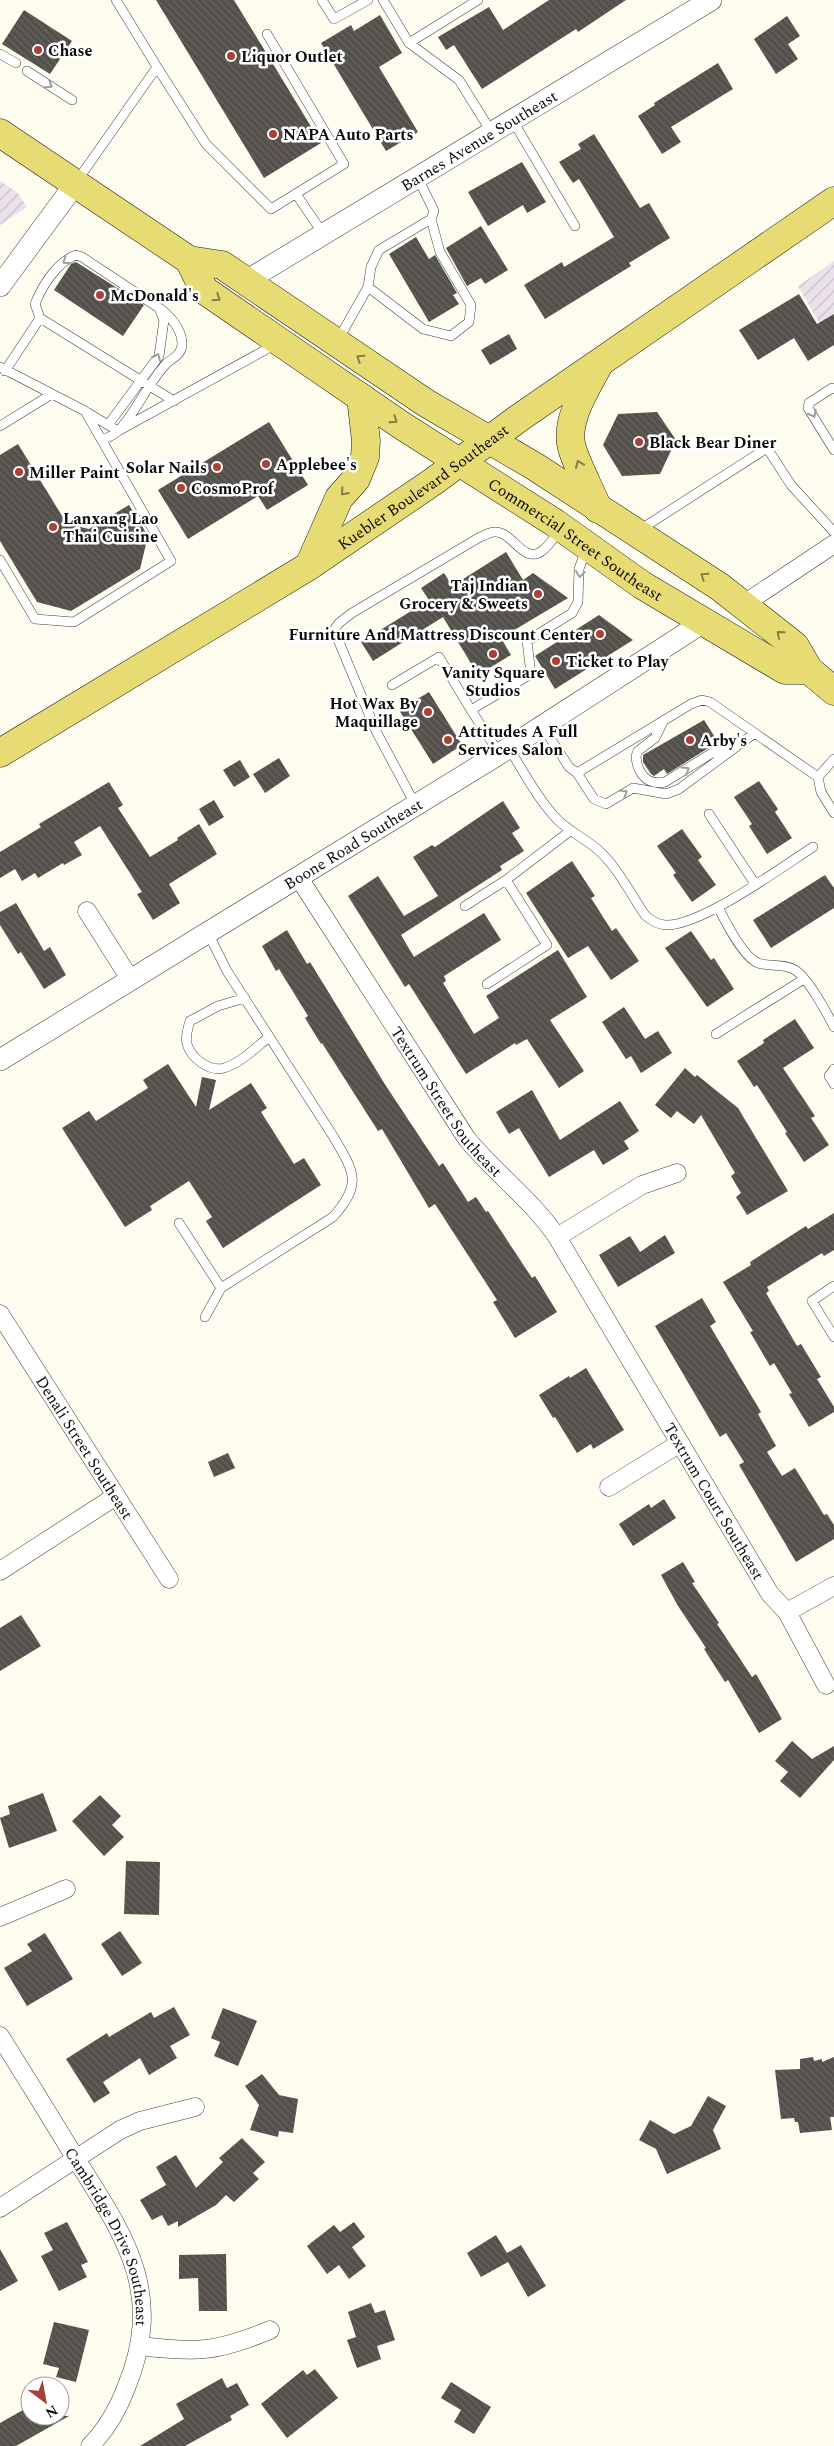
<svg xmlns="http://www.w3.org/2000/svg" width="834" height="2446" font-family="Spectral,serif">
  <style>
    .industrial { fill: url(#industrial-furrows) }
    .building { fill: url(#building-back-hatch) }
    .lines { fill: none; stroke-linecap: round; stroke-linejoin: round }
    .service-casing { stroke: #3f3f3f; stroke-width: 10 }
    .minor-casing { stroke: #3f3f3f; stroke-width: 19 }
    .tertiary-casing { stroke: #3f3f3f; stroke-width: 22 }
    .primary-casing { stroke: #1d1d1d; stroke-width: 29 }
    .service { stroke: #fff; stroke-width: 9 }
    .minor { stroke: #fff; stroke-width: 18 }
    .tertiary { stroke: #fff; stroke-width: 21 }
    .primary { stroke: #e7db74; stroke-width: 28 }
    .oneway { stroke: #9e9e9e }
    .oneway2 { stroke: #847e45 }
    .poi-dot { fill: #aa4136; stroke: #fff; stroke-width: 2 }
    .labels { text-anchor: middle; stroke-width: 5; stroke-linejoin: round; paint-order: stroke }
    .poi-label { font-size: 16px; font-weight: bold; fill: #0c0c0c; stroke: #fff; text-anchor: start }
    .street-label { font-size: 16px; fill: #0c0c0c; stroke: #fff }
  </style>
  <defs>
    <pattern id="industrial-furrows" width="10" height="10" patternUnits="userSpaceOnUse" patternTransform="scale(1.25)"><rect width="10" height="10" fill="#eae1ea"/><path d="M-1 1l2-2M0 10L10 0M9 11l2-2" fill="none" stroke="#c8c0c8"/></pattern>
    <pattern id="building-back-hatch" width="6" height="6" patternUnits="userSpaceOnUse" patternTransform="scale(1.25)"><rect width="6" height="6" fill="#534f4a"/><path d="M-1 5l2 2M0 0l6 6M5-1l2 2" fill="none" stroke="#676460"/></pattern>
  </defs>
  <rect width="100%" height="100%" fill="#fdfcee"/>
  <path class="industrial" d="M0,181L17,192L27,207L0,225Z
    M834,261V348L798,286Z"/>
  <path class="building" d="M156,0H234L321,143L264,178Z
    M549,0H626L578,32L576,29L482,89L454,45L446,50L438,37L489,7L503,30Z
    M24,10L72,41L50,74L2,44Z
    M380,15L402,53L379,67L418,132L386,151L321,43L351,25L354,31Z
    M787,16L800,36L788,44L798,59L776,74L754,39Z
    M718,63L733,89L671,127L681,142L662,154L638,116L655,105L654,103Z
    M594,134L640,208L649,203L670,238L629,263L631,266L545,319L524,285L562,262L564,267L614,237L579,179L573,183L559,162L581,149L578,144Z
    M522,162L546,202L527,213L523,205L488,226L468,192Z
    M481,226L508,270L485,284L481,278L467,286L446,248Z
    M416,237L429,259L435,255L457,293L453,295L459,304L429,322L389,254Z
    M76,262L144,305L123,336L54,290L71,264Z
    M799,294L817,324L834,314V345L808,361L794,338L758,360L739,330Z
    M509,334L517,349L490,365L481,350Z
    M657,412L676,440L660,474L622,476L603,445L618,414Z
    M269,422L308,485L267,510L258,496L188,539L158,490Z
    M18,444L67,524L89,529L129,505L148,536L140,569L71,611L37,602L0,541V455Z
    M506,552L523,580L533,573L568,598L501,638L511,655L478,675L443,617L373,661L361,642L429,600L421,588L444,573L452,586Z
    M599,615L633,640L555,689L535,656Z
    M429,692L462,745L433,764L399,710Z
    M704,720L718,742L667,774L664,769L654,776L651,774L643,762V755Z
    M279,758L290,776L265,793L253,774Z
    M240,760L250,777L234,787L223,770Z
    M759,781L778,809L775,812L792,838L767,854L749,826L752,824L734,797Z
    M109,782L123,805L118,808L150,857L178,840L177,838L199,824L217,854L169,884L180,903L153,920L137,894L142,892L100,826L74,842L82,855L64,865L63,863L38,878L35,873L22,881L15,869L0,878V852L41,827L39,824Z
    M214,800L224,817L209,826L199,809Z
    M503,801L520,828L512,833L524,851L500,866L502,870L401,935L414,957L484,913L501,940L444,976L446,981L443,983L474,1034L499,1018L486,996L558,950L587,997L550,1020L584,1071L559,1088L527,1039L516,1045L515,1043L466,1074L409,984L405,987L348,896L378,876L404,916L438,896L413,857L432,845L435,847Z
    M682,829L702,857L698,860L716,885L692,902L673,875L676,873L657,846Z
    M572,861L595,896L591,898L612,931L616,928L639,961L611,980L588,946L568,958L526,893Z
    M825,875L834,888V908L771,948L753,920Z
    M16,903L44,951L50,947L66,975L44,989L21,952L18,954L0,925V912Z
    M287,930L307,964L310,962L386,1086L439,1166L443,1163L468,1202L476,1197L486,1212L488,1211L532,1278L535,1276L557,1312L515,1338L493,1302L497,1300L435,1204L429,1208L382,1129L378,1131L322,1043L321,1044L305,1018L308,1016L279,969L276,971L262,946Z
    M691,931L711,960L714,958L734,989L707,1007L665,948Z
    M624,1007L645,1039L658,1031L672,1053L641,1073L631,1056L626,1059L602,1022Z
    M795,1019L814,1048L783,1068L815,1116L811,1118L829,1145L804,1162L785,1133L787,1132L757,1085L754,1087L737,1061L764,1043L763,1040Z
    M168,1064L196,1107L202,1077L216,1080L209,1110L251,1083L267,1108L261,1112L294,1164L304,1158L321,1185L223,1248L206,1221L212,1217L189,1181L150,1206L152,1210L125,1227L62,1128L89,1111L96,1121L148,1088L143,1080Z
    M685,1068L695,1077L697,1075L738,1108L788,1191L747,1215L736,1197L741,1193L731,1176L735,1173L701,1115L694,1124L677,1111L671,1118L655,1105Z
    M532,1090L560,1140L620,1101L639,1131L624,1141L629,1149L603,1165L594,1150L549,1177L519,1128L509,1134L496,1112Z
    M834,1213V1250L824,1256L822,1253L767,1287L769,1291L766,1293L797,1346L801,1344L821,1377L817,1379L834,1407V1412L809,1427L789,1394L792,1393L774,1363L770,1366L750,1332L753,1331L723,1282L751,1265L750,1262L806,1226L808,1229Z
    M665,1235L675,1253L618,1287L599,1255L630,1236L640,1252Z
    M702,1298L716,1322L710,1326L761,1412L758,1414L776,1446L767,1452L782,1476L795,1468L824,1515L827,1514L834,1525V1539L796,1562L739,1465L744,1462L726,1433L720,1437L655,1326Z
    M586,1368L624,1430L593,1449L591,1444L577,1453L555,1417L553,1418L539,1395L569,1376L570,1378Z
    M228,1453L235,1468L214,1477L208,1462Z
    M664,1499L676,1518L633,1546L619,1524L649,1504L651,1508Z
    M683,1562L695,1582L692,1583L719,1623L717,1624L752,1677L756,1674L782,1719L759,1733L728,1680L725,1682L704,1649L706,1648L678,1606L661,1575Z
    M21,1615L41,1646L0,1671V1628Z
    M792,1741L812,1759L834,1746V1760L800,1798L780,1781L788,1772L775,1761Z
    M43,1793L57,1831L9,1848L0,1818L10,1814L8,1806Z
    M100,1795L121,1816L112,1825L124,1837L104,1856L72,1821Z
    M126,1861L160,1862L159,1915L124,1914Z
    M120,1931L142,1963L122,1976L101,1944Z
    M45,1933L73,1979L27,2006L4,1968L32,1951L27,1944Z
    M174,2007L190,2035L170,2046L177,2058L149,2075L140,2058L103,2082L110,2093L94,2103L66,2059L107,2033L109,2037L151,2012L154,2018Z
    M223,2008L257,2021L238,2066L214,2056L220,2042L211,2038Z
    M813,2057L814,2061L822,2059V2062L834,2057V2117H830L832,2130L800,2133L798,2122H795L794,2118L781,2119L775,2070L800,2069V2059Z
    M262,2074L279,2095L298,2099L293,2133L279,2131L278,2137L250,2130L259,2105L245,2086Z
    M708,2096L726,2106L713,2130L721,2149L667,2174L656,2149L639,2140L650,2120L674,2134L691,2126Z
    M242,2138L265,2162L253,2173L259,2179L234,2202L226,2195L216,2205L178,2227V2221L168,2226L162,2215L152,2220L140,2200L166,2185L156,2167L176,2155L196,2188L223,2162L219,2158Z
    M67,2222L88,2262L81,2265L87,2277L59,2291L41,2256L53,2250L44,2233Z
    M354,2222L365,2237L352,2247L366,2266L349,2279L339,2265L327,2274L307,2246L334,2225L340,2232Z
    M496,2235L507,2253L521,2245L546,2286L528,2297L508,2262L481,2277L467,2253Z
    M0,2249L18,2281L0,2291Z
    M226,2254L227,2311H199L198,2278L179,2279V2255Z
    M371,2303L375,2313L385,2310L395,2340L377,2346L381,2359L357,2368L347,2340L356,2337L348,2312Z
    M54,2322L89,2330L76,2382L56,2377L59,2368L43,2364Z
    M315,2369L338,2398L287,2438L261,2404L303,2370L307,2375Z
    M222,2378L227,2388L237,2383L249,2405L230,2416L232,2420L185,2446H140L184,2419L176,2404Z
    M451,2382L491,2407L474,2434L454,2422L461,2410L441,2398Z
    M30,2406V2416H69L16,2446H0V2423Z"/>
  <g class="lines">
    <g class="service-casing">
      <path id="service" d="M322,0L334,19L368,0
        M383,0L409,43L459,80L492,133
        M409,43L478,0
        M0,54L16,63
        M157,67L206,144L271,209L344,164L267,34
        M27,71L72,100
        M513,121L575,226
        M77,181L157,67L116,0
        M296,194L324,235
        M368,287L423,329L451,336L469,322L471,305L440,252L431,219
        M40,318L35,304C42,286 57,262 76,255L82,257L159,308L164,320L159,356L108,425
        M338,340L368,287L371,267L379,250L431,219L434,211L418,178
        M0,367L85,411L118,431L276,344
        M5,371L40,318L174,401
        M834,389L832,388L809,403L808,408L834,450
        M0,426L52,394
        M103,440C108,437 115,435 119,430C137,411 147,384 166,364C172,358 182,355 182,344C182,329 172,318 161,309
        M638,531L767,448L791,485L834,532
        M0,560L35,619L74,622L171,561L85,411
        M392,685L439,657L471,710
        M664,720L655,738L638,751L636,756C637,773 647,786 665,782L712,753L730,750
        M543,727L569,767L577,773L691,704L702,700L710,702L818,777L834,759
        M509,748C523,771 536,796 554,816C566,830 583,837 597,849C617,866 630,893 645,915C651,920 656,924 665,925C700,927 782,867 813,847
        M499,753L471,710L531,674L527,641L572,613L578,602L579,569L586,549
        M577,773L594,799L606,804L633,788L666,794L679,789L755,733
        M818,777L821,792L834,813
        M416,806L376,731L334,630L339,623L352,613L480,537C484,536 490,532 494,532C512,530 523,565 542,551C549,546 555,536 560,530
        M709,814L755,884
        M465,906L506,880L570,831
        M718,907C725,921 743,957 758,963C769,967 784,963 795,970C808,978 827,1013 834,1027
        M487,984L547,945L506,880
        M245,998L218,1006L190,1021C188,1028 185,1036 187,1044C191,1058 209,1072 224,1068C241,1063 255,1048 269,1037
        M716,1034L804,979
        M834,1069L829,1076L834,1084
        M179,1223L221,1288
        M834,1286L812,1301L834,1337
        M205,1317L221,1288L333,1217C363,1183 354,1172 333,1136L227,971L208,933"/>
    </g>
    <g class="minor-casing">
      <g id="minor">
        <path d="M744,604L834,544"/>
        <path id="s1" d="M299,878L467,1139C496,1174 532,1200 557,1237L770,1594L787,1612L826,1685"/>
        <path d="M87,911L130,979"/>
        <path d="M557,1237L642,1185L677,1173"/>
        <path id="s2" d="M0,1314L169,1579"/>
        <path d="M609,1487L680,1443"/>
        <path d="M0,1571L116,1496"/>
        <path d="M787,1612L834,1586"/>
        <path d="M0,1917L66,1889"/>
        <path id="s3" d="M0,2036C25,2076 50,2116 74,2156C124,2235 166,2292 126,2388C118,2409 106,2430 90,2446"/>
        <path d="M0,2208L120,2130L140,2121L195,2107"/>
        <path d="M140,2346C197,2353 217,2352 270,2330"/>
      </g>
    </g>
    <g class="tertiary-casing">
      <g id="tertiary">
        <path id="s4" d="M246,281L711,0"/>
        <path d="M0,286L75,184"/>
        <path id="s5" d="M0,1060L499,754L702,623"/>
      </g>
    </g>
    <g class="primary-casing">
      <g id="primary">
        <path d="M0,133L189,260L222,265L426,403L534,466L720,587L795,646L809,670L834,691"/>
        <path id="s6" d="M189,260L204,290L401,425L555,523L642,585L785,670H809"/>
        <path d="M598,509C590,489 578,468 572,448C564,421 587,387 599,364"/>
        <path d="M309,566L339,498L356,479L365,457L366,441L361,397"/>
        <path id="s7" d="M0,753L309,566L434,481L519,418L834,201"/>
      </g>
    </g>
    <use href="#service" class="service"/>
    <use href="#minor" class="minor"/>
    <use href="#tertiary" class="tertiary"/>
    <use href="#primary" class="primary"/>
  </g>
  <defs><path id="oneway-chevron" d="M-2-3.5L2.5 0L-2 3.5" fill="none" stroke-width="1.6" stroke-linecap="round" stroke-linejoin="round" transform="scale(1.25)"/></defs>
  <g class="oneway">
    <use href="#oneway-chevron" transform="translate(49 85) rotate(33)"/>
    <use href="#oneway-chevron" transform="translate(66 261) rotate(145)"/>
    <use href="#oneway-chevron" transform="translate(157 357) rotate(-66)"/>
    <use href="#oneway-chevron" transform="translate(813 414) rotate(62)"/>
    <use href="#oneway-chevron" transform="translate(580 574) rotate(97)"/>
    <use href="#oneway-chevron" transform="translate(686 770) rotate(-32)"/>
    <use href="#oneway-chevron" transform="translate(624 793) rotate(-32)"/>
  </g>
  <g class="oneway2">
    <use href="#oneway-chevron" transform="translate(217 298) rotate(34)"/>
    <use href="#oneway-chevron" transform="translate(360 358) rotate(-146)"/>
    <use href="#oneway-chevron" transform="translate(394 420) rotate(34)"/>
    <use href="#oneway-chevron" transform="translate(579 464) rotate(-113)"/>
    <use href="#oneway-chevron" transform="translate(344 492) rotate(131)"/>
    <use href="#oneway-chevron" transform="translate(704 576) rotate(-146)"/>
    <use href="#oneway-chevron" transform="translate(780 634) rotate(-140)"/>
  </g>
  <g class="poi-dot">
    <circle cx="38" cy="50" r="5"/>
    <circle cx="231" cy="56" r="5"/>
    <circle cx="273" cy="134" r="5"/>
    <circle cx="100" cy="295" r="5"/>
    <circle cx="639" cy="442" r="5"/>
    <circle cx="266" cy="464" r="5"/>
    <circle cx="217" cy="467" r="5"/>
    <circle cx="19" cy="472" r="5"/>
    <circle cx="181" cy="488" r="5"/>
    <circle cx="53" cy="527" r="5"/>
    <circle cx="538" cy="594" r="5"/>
    <circle cx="600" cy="634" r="5"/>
    <circle cx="493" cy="654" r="5"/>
    <circle cx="556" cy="661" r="5"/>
    <circle cx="428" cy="712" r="5"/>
    <circle cx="448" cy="740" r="5"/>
    <circle cx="690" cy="740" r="5"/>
  </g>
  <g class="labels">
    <g class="poi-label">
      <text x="48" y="56">Chase</text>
      <text x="241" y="62">Liquor Outlet</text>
      <text x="283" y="140">NAPA Auto Parts</text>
      <text x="110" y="301">McDonald's</text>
      <text x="649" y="448">Black Bear Diner</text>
      <text x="276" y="470">Applebee's</text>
      <text x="207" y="473" text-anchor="end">Solar Nails</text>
      <text x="29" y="478">Miller Paint</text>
      <text x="191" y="494">CosmoProf</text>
      <text x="63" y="524">Lanxang Lao<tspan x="63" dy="18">Thai Cuisine</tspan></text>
      <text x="528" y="591" text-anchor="end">Taj Indian<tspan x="528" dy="18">Grocery &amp; Sweets</tspan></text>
      <text x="590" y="640" text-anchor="end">Furniture And Mattress Discount Center</text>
      <text x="566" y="667">Ticket to Play</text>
      <text x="493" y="678" text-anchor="middle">Vanity Square<tspan x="493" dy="18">Studios</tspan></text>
      <text x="418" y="709" text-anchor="end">Hot Wax By<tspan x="418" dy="18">Maquillage</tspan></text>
      <text x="458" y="737">Attitudes A Full<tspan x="458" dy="18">Services Salon</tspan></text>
      <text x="700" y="746">Arby's</text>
    </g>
    <g class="street-label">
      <text dy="6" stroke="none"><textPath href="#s4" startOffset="272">Barnes Avenue Southeast</textPath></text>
      <text dy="6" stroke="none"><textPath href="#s7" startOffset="500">Kuebler Boulevard Southeast</textPath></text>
      <text dy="6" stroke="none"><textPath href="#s6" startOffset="481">Commercial Street Southeast</textPath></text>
      <text dy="6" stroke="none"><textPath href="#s5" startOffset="414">Boone Road Southeast</textPath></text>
      <text dy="6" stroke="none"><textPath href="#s1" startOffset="268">Textrum Street Southeast</textPath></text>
      <text dy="6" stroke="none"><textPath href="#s2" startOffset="158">Denali Street Southeast</textPath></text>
      <text dy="6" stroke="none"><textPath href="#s1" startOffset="751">Textrum Court Southeast</textPath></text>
      <text dy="6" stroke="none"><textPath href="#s3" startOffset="230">Cambridge Drive Southeast</textPath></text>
    </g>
  </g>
  <g transform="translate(45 2401) rotate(148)"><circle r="24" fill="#ffffff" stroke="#9e9e9e"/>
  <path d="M0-4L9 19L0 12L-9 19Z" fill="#aa4136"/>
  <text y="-8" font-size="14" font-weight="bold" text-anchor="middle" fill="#0c0c0c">N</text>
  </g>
</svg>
